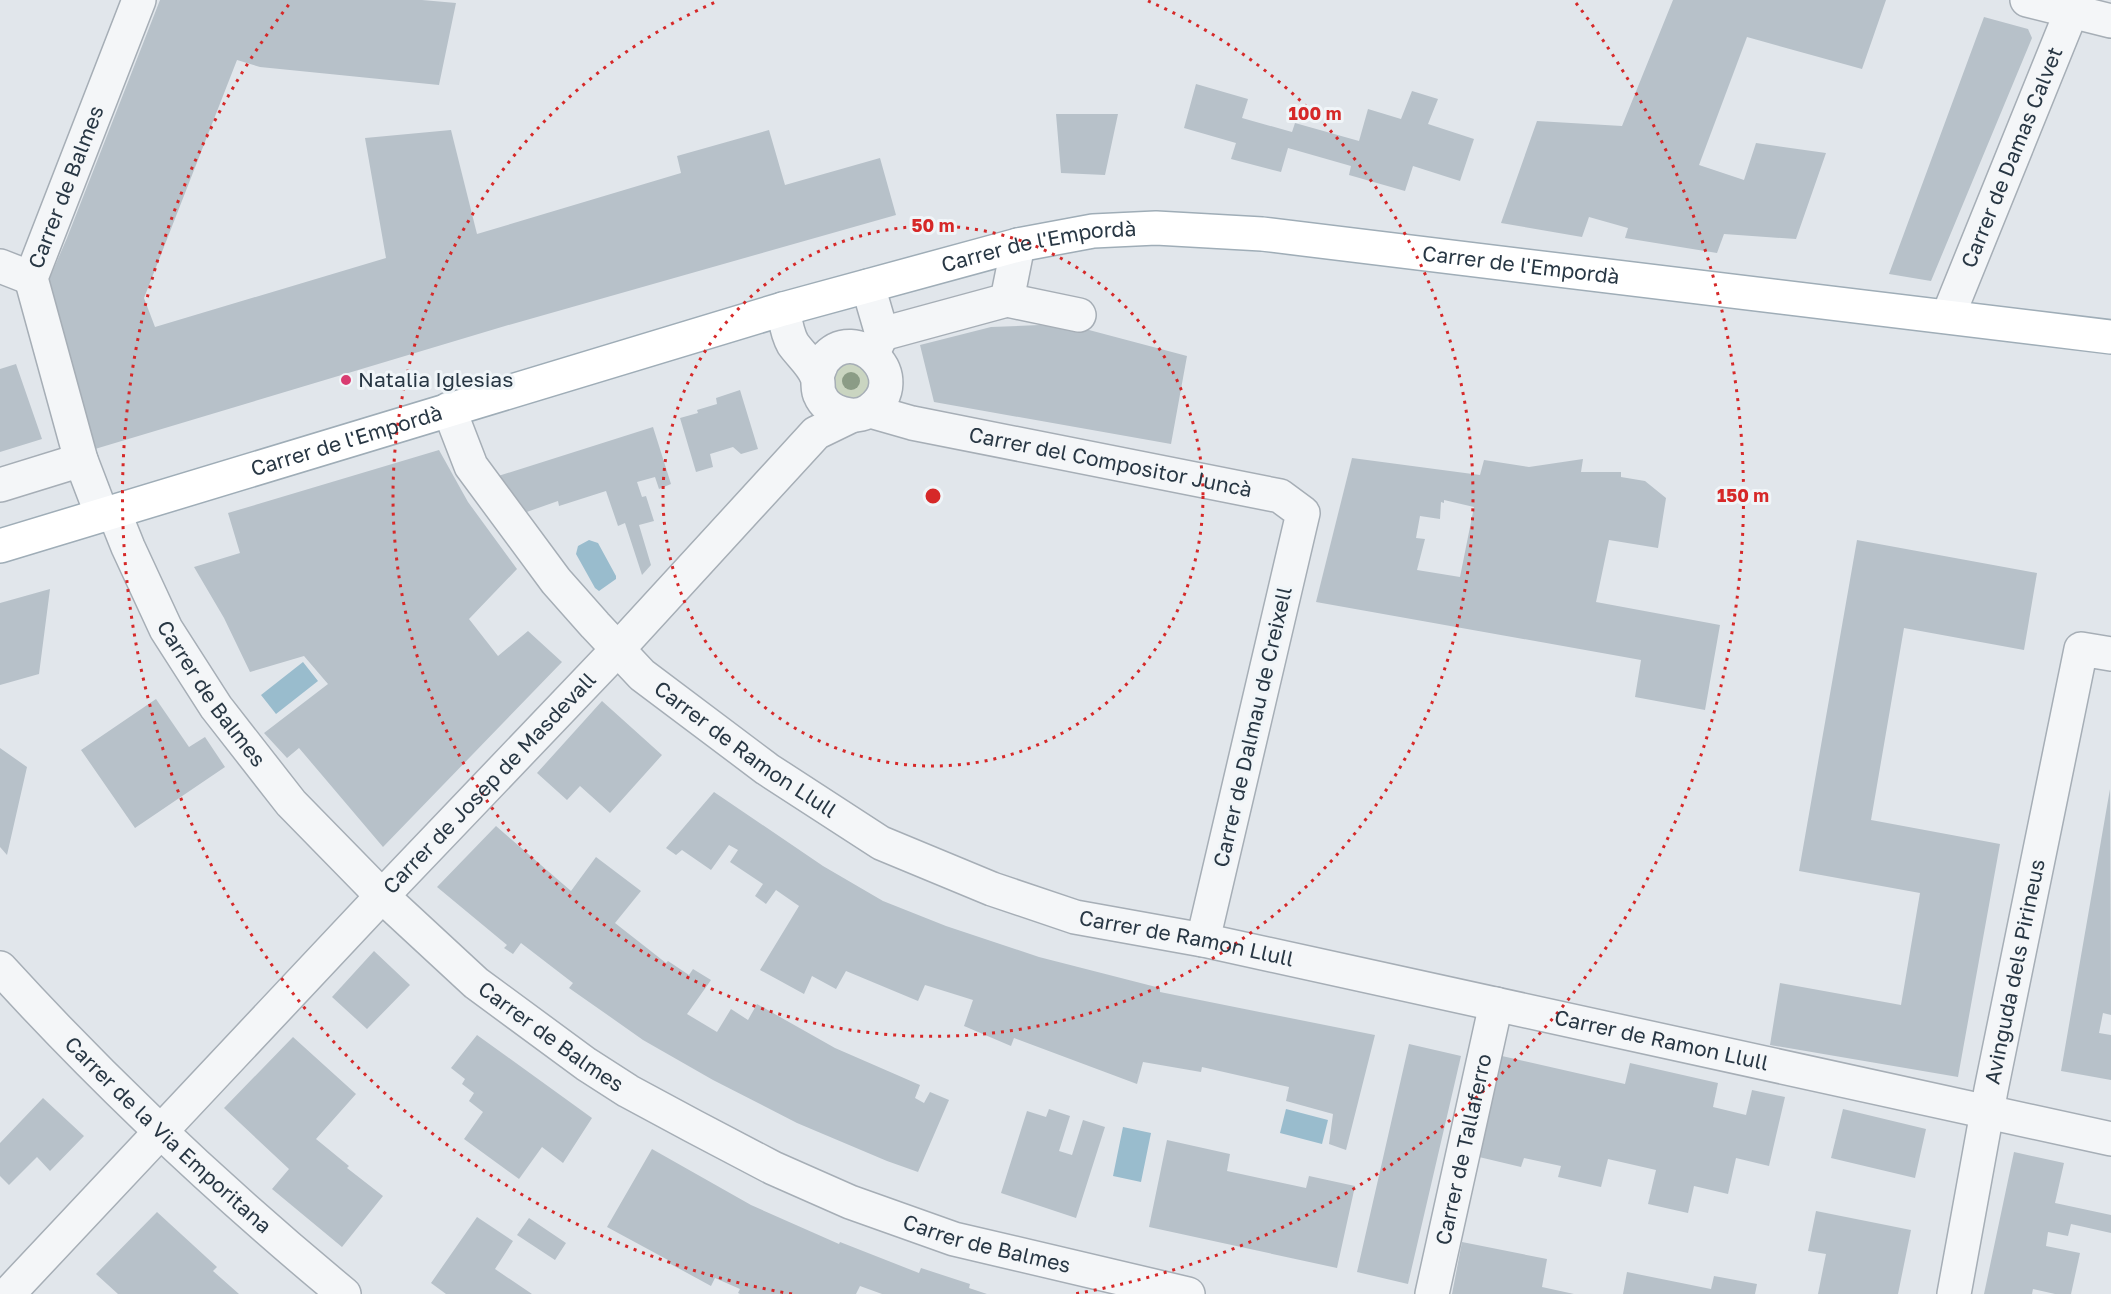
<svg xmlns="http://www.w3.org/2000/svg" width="2111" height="1294" font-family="'Golos Text',sans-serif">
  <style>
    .green { fill: #cad5c1 }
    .water { fill: #99bccd }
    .building { fill: #b7c1c9; fill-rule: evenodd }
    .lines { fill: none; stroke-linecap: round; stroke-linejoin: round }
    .minor-casing { stroke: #a6aeb6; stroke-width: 36 }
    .major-casing { stroke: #9fadb7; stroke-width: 36 }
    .minor { stroke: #f4f6f8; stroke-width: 33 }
    .major { stroke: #fff; stroke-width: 33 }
    .tree { fill: #8b9c86 }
    .ring { fill: none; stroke: #d62828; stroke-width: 3; stroke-dasharray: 3 6 }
    .poi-dot { fill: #d93c71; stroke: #f0f5f8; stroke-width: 2 }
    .labels { text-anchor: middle; stroke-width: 6; stroke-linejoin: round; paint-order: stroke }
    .street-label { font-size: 21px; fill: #283744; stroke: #f0f5f8 }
    .poi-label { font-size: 21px; fill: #283744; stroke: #f0f5f8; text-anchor: start }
    .centre { fill: #d62828; stroke: #f0f5f8; stroke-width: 3 }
    .ring-label { font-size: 18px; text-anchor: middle; font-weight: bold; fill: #d62828; stroke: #f0f5f8; stroke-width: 6; stroke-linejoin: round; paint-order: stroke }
  </style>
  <rect width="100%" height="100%" fill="#e1e6eb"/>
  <path class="green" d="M854,360L871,372L869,392L851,402L832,390L835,368Z"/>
  <path class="water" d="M589,540L598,543L616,576V579L599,591L595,588L576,554L578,546Z
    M303,662L318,681L276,714L261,695Z
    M1286,1109L1328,1120L1322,1144L1280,1133Z
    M1123,1127L1151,1133L1141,1182L1113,1176Z"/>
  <path class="building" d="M160,0H422L456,3L439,85L260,67L237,60L144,298L155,327L386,258L365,138L451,130L477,234L681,173L677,156L769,130L785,185L880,158L896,215L505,326L95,449L67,356L44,291L67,238Z
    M1673,0H1886L1862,69L1747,37L1699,165L1744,180L1756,143L1826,153L1796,239L1724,234L1717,253L1625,238L1628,228L1589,217L1582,237L1501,223L1537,121L1622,126Z
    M1984,17L2028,29L2032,38L1931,281L1889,274Z
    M1196,84L1248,99L1242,118L1292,132L1295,123L1359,141L1368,109L1401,119L1412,91L1438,99L1428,124L1474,139L1460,181L1413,166L1405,191L1349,175L1351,166L1288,148L1281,172L1231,159L1236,143L1184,128Z
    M1056,114H1118L1105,175L1061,173Z
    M1040,325L1089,330L1187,356L1171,444L934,402L920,345L991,327Z
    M16,364L42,439L0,452V369Z
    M740,390L758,449L741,454L733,447L710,454L713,467L696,472L680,418L698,413L697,410L717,404L716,398Z
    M653,427L671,484L659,489L655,477L637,482L642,497L646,496L654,521L639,525L651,565L642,575L625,523L618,526L606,491L559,506L558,501L521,514L495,477Z
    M439,450L468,502L517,569L469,619L498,656L528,631L562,662L383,847L299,748L287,758L264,733L328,684L304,656L250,672L224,618L194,567L240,553L228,513Z
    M1352,458L1480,475L1484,460L1529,467L1583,459L1581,472H1621V477L1645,481L1666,498L1658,548L1609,540L1596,602L1720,625L1705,710L1635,697L1641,660L1316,602ZM1444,500L1474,507L1460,577L1417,570L1425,539L1416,538L1420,516L1440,519L1441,502L1444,503Z
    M1857,540L2037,573L2024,650L1904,628L1871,820L2000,844L1958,1077L1770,1045L1780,983L1901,1005L1920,893L1799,871Z
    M50,589L39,674L0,685V603Z
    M156,699L189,747L205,737L225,767L135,828L81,750Z
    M602,701L662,755L610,813L580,786L567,800L537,773Z
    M0,748L27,767L7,855L0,847Z
    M2110,789L2111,1015L2103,1013L2099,1033L2111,1035V1080L2061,1071Z
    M714,792L823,866L883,901L946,926L1039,957L1160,988V992L1375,1035L1346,1150L1329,1144L1333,1114L1286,1101L1289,1087L1202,1067L1201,1072L1143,1062L1137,1084L1014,1038L1011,1046L964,1026L973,1000L925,985L918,1001L846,971L836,989L812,976L804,994L760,970L799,906L776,890L766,904L755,896L763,884L730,862L738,850L729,845L711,870L682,850L676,855L666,848Z
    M496,826L571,891L596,857L641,891L615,923L666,963L668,961L689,975L693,969L711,980L687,1014L717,1032L731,1009L748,1020L757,1004L835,1048L920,1085L915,1098L924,1103L930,1092L949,1100L918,1172L887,1161L797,1123L713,1080L643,1040L609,1016L569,988L573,983L521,943L513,954L504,948L507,945L437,887Z
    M374,951L410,985L367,1029L332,997Z
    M477,1035L592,1118L563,1163L542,1147L519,1179L464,1139L483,1112L469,1101L474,1093L462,1084L465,1079L451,1068Z
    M293,1037L356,1094L316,1139L349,1166L347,1168L383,1196L342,1247L272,1189L289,1169L224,1108Z
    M1409,1044L1461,1056L1408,1284L1357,1272Z
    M1502,1056L1625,1084L1630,1063L1718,1083L1713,1107L1746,1115L1752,1090L1785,1097L1769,1166L1736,1158L1728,1194L1694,1186L1688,1213L1648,1204L1656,1170L1608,1159L1601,1187L1558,1177L1561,1166L1524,1158L1521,1167L1479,1157Z
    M43,1098L84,1136L50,1171L37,1157L9,1185L0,1176V1143Z
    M1049,1109L1070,1116L1059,1151L1072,1155L1083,1120L1105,1127L1076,1218L1001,1193L1027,1111L1046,1117Z
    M1843,1109L1926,1129L1915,1178L1831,1158Z
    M1167,1140L1230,1154L1227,1171L1306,1188L1309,1176L1355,1186L1337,1268L1149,1227Z
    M652,1149L751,1205L839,1244L840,1242L919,1273L921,1268L970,1284L969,1288L987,1294H882L860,1286L856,1294H740L738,1293L740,1289L715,1278L711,1286L667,1262L668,1260L607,1227Z
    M2014,1152L2064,1163L2055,1203L2111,1215V1233L2071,1224L2068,1236L2048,1232L2046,1246L2080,1253L2071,1294H2055L2033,1289L2032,1294H1984Z
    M1816,1211L1911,1230L1898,1294H1818L1826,1254L1808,1251Z
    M157,1212L217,1267L213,1271L239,1294H118L96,1274Z
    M477,1217L513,1241L495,1269L532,1294H446L431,1283Z
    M529,1218L566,1243L555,1260L517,1235Z
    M1462,1242L1547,1259L1542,1287L1574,1294H1452Z
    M1627,1272L1711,1289L1714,1276L1757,1284L1755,1294H1623Z"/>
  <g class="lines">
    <g class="minor-casing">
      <g id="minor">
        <path d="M2027,0L2111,21"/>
        <path d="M0,266L31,278"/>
        <path d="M868,286L882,334L873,353"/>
        <path d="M1007,300L1079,315"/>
        <path d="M783,309C785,319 787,334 793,344C800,354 813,365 817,377C819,383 817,390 820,395C827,413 855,421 870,410C914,379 856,320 824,360C821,364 819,371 817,376"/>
        <path id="s1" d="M1948,316L2076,0"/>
        <path d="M882,334L1007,300L1018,245"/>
        <path id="s2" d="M449,409L471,466L556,581L595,625L642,675L767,769L881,843L992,889L1075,917L1203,940L2111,1139"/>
        <path id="s3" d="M870,411L912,423L1280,496L1303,513L1203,940"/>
        <path d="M0,485L81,460"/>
        <path id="s4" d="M114,512L128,547L166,629L216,707L291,803L382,896L476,983L586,1064L628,1091L693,1126L773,1168L850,1202L954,1239L1188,1294"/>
        <path id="s5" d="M102,515L81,460L31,278L139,0"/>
        <path id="s6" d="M0,968C107,1085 222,1193 344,1294"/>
        <path id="s7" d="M8,1294L382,896L617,650L816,433L851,416"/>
        <path id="s8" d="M1432,1294L1496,1004"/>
        <path id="s9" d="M1954,1294L1991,1090L2081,649L2111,654"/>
      </g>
    </g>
    <g class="major-casing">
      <g id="major">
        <path id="s10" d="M0,546L783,309L1018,245L1093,231L1156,228L1262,234L2111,337"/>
      </g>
    </g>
    <use href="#minor" class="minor"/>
    <use href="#major" class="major"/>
  </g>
  <circle class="tree" cx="851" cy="381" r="9"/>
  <g class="ring">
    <circle cx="933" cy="496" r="270"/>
    <path d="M1148 1A540 540 0 1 1 718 1"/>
    <path d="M792 1294A810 810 0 0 1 290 3M1576 3A810 810 0 0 1 1074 1294"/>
  </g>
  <circle class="poi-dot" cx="346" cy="380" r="6"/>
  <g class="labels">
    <g class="street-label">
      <text dy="7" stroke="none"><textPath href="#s1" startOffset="171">Carrer de Damas Calvet</textPath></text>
      <text dy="7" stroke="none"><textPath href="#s5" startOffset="345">Carrer de Balmes</textPath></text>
      <text dy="7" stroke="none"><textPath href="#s10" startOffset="1082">Carrer de l'Empordà</textPath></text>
      <text dy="7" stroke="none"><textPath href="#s10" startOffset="1568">Carrer de l'Empordà</textPath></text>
      <text dy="7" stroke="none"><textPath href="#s10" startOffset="362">Carrer de l'Empordà</textPath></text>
      <text dy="7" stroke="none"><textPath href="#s3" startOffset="246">Carrer del Compositor Juncà</textPath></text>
      <text dy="7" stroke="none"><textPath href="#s4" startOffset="207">Carrer de Balmes</textPath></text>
      <text transform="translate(1253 727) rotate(-77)" y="7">Carrer de Dalmau de Creixell</text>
      <text dy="7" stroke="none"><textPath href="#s2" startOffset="459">Carrer de Ramon Llull</textPath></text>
      <text dy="7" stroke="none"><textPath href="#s7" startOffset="702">Carrer de Josep de Masdevall</textPath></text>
      <text dy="7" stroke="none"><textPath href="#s2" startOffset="945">Carrer de Ramon Llull</textPath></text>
      <text dy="7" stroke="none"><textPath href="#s9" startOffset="328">Avinguda dels Pirineus</textPath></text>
      <text dy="7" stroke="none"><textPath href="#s4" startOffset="693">Carrer de Balmes</textPath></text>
      <text dy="7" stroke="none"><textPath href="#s2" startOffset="1431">Carrer de Ramon Llull</textPath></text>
      <text dy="7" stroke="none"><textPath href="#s6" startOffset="237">Carrer de la Via Emporitana</textPath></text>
      <text dy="7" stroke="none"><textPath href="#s8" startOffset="148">Carrer de Tallaferro</textPath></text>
      <text dy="7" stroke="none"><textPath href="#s4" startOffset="1179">Carrer de Balmes</textPath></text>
    </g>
    <g class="poi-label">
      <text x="358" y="387">Natalia Iglesias</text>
    </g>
  </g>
  <circle cx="933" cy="496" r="9" class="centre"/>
  <g class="ring-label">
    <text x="1315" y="120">100 m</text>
    <text x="933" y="232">50 m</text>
    <text x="1743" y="502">150 m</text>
  </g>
</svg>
